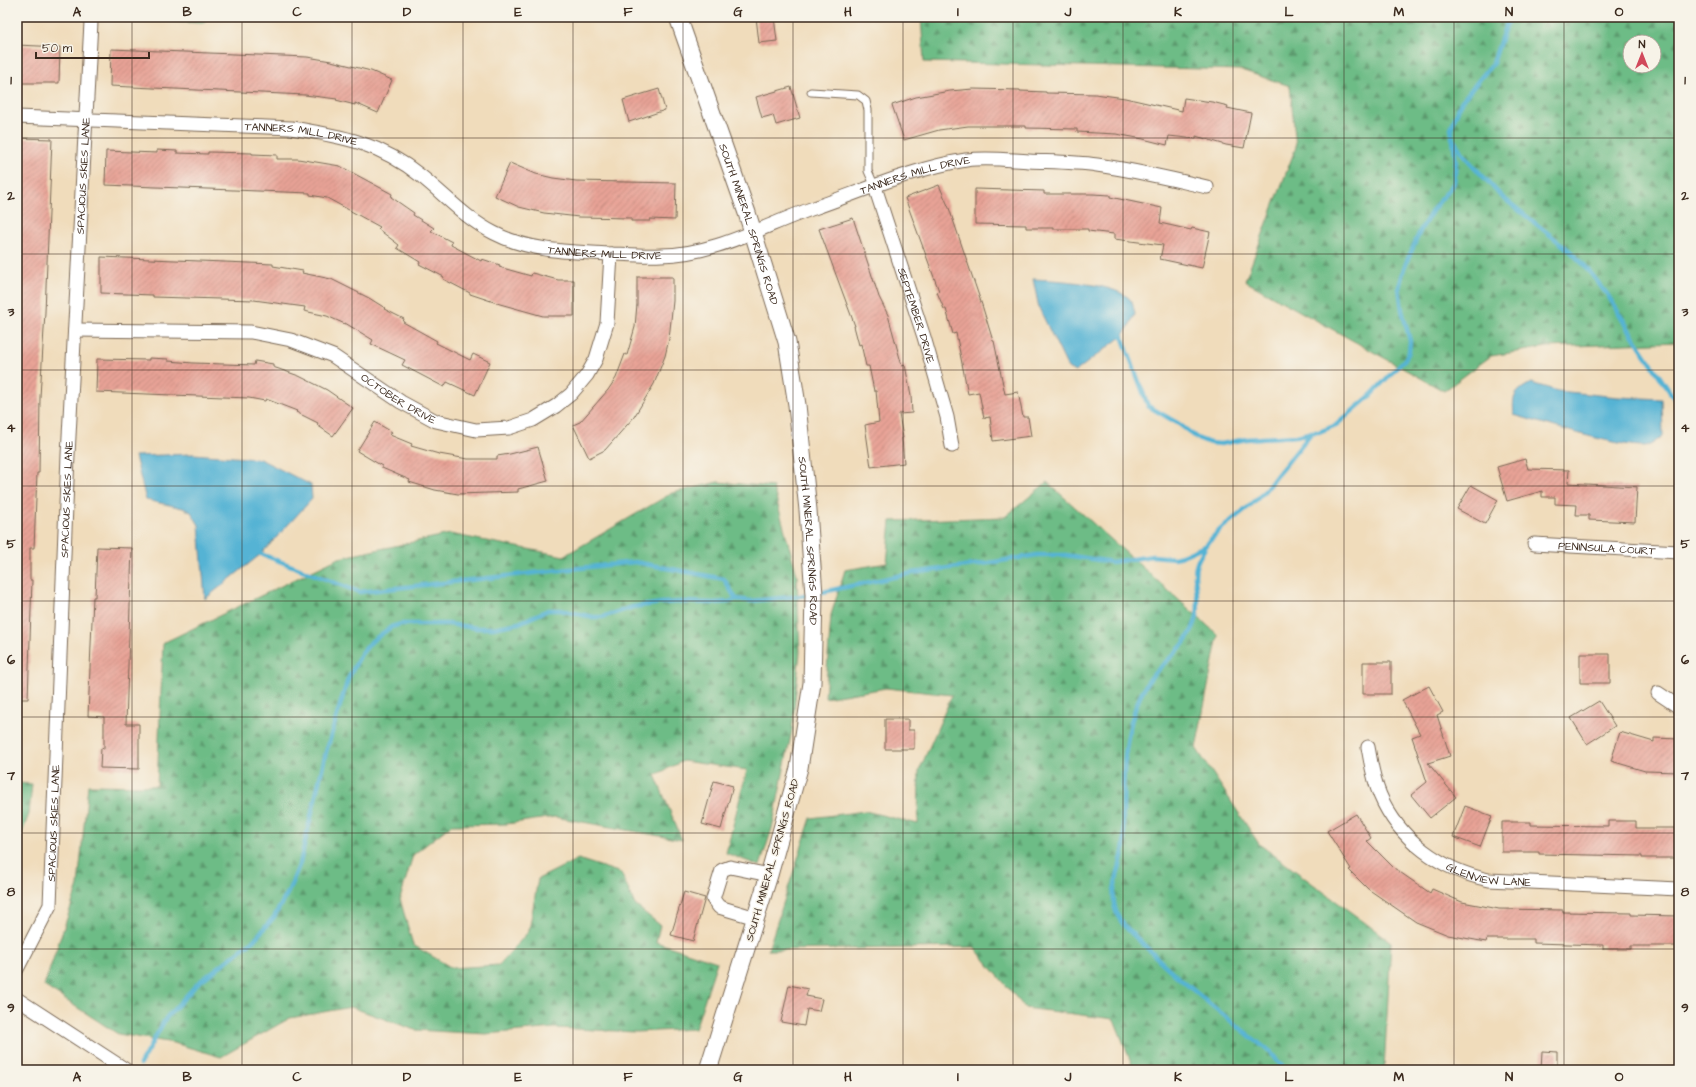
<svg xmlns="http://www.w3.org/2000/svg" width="1696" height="1087" font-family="'Architects Daughter',sans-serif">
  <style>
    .forest { fill: url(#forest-firs); stroke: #547352; fill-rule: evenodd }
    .water { fill: #55b3d4; stroke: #486e79 }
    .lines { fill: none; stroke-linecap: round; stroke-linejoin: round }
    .stream { stroke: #55b3d4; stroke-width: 4.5 }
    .building { fill: url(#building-hatch) }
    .service-casing { stroke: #7a6855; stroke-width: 9 }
    .minor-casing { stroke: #7a6855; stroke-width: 15 }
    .tertiary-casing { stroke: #7a6855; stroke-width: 19 }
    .service { stroke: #fff; stroke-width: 7 }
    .minor { stroke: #fff; stroke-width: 13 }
    .tertiary { stroke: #fff; stroke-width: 17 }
    .grid { fill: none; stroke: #3b2a1e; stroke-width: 1; stroke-opacity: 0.55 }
    .labels { text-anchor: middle; stroke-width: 3; stroke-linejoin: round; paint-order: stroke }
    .street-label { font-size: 11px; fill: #3b2a1e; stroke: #f7f3e8 }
    .neatline { fill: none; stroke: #3b2a1e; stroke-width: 1.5 }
    .grid-label { font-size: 13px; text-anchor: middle; font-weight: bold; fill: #3b2a1e }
  </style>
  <defs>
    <pattern id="forest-firs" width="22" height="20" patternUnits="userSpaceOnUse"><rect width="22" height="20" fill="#6dbc86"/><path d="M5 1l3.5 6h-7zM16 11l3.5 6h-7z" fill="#5b996d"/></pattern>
    <pattern id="building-hatch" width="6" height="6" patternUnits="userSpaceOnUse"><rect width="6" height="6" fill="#e8a396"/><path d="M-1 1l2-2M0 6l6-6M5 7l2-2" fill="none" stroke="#bd857a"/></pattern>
  </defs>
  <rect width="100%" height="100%" fill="#f7f3e8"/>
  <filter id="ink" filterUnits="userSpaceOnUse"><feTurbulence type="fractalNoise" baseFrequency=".025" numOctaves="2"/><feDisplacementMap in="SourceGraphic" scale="8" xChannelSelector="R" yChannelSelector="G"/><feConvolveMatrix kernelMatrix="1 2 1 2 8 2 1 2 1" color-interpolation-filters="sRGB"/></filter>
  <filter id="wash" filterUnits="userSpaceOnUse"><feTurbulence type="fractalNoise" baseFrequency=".012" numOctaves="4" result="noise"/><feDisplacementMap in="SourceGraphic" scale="16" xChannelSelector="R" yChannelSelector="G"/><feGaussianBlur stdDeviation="0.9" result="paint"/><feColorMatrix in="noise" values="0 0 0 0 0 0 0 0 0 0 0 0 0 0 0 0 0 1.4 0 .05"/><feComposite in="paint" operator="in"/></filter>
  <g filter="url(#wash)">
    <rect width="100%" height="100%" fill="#f0dcbb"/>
    <path class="forest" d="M66,17H209L203,23Z
      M921,17H1679V91L1674,100L1679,130V342L1547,347L1491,356L1444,391L1245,281L1296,147L1290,86L1241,70L924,62ZM1630,42H1654V66H1630Z
      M718,482L773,487L797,575L800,652L792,730L772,828L760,866L726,853L747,770L683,761L655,775L682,840L555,817L506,824L451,825L413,855L400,899L413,945L452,968L499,965L529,931L538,879L578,859L621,873L635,905L660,925L656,942L717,962L695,1029L636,1032L555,1028L486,1034L415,1030L351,1007L290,1018L221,1057L174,1043L118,1034L44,986L78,886L88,785L157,786L163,643L339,558L450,534L564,556L672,493Z
      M1047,482L1218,635L1196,748L1259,844L1391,942L1384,1070H1134L1114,1019L1025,1008L974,947L768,950L811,818L865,811L918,824L919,771L952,695L886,688L825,698L831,615L845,570L887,563L891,521L1005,517Z
      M17,783L32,784L29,814L17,846Z"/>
    <path class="water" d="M1033,279C1053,280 1122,283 1132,302C1133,305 1134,310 1135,314L1128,328L1122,336L1075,372L1068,368L1039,308Z
      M1531,383L1558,391L1618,397L1662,399L1663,436C1659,439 1654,443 1650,445C1633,452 1536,421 1514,415C1512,396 1514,392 1531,383Z
      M193,454L260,459L311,485L312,499L261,554L205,599L199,525L191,512L183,508L146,500L135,456Z"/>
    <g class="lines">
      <path class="stream" d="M1452,138L1468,160L1501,196L1569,250L1585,266L1607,294L1630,331L1679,406
        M1122,336L1148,406L1179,424L1197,438L1210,443L1221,444L1247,439L1297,436L1312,432H1319L1336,425L1370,396L1405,359L1409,352L1410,341L1402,310L1399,288L1404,268L1421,229L1434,208L1454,183L1456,160L1451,128L1461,102L1493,63L1504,30L1510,17
        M257,551L261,554L359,592L635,562L724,579L736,599
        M818,593L912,573L989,563L1037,555H1065L1112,562L1153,556L1174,558L1182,556L1207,545
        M140,1064L166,1018L198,983L254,940L274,917L288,892L300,863L326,752L348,679L361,654L372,641L391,627L401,624H448L477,628H493L519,623L548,610H560L593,617H602L633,607L662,603L682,602L713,603L729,602L736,599L751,601L810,595
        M1285,1070L1271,1053C1228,1018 1182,984 1143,944C1135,936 1123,927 1118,916C1106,892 1122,870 1124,845C1125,837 1123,828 1123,819C1123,776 1123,731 1142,692C1157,660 1188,654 1197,616C1201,599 1191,578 1197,563C1199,557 1203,552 1206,546C1218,527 1240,516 1256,500C1264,493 1270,484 1276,476C1288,462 1300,447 1312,432"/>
    </g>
    <g id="blocks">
      <path class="building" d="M756,17H774L777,41L759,43Z
        M17,45L60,47L59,83H17Z
        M111,49L307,57L331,61L371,71L392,80L378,113L355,103V105L336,100L337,99L305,95L110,86Z
        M791,87L800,118L776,125L773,115L762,118L756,97Z
        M659,89L665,110L629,122L623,100Z
        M973,89L1020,90V91L1046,92V93L1095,94L1125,98L1182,111L1184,98L1212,102L1228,106L1227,108L1251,113L1244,148L1226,145L1196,136V139L1169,136L1167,145L1143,139L1116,134L1077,132V129L1026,128V126H968L939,130L904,140L892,105L916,97L950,91Z
        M17,138L52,139L45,312L40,397L39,473H37L34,548H30V580H32L28,699H17Z
        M157,150L177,151V153L208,154V152L252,153V154L277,155V159H298L340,166L392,194L391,197L414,213L413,215L434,228L431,231L452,242L451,245L481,261L482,259L500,265L499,267L531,276L532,273L558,280H574V316H543L500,304L470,294V293L443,279L444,277L419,264L420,262L397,248L399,245L378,229L380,227L327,198L310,195V193L105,185L106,151L157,153Z
        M510,163L536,174L553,178L576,181L676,183L675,220L650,219V221H631V218L579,217L544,213L519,207L495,196Z
        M939,185L949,208L982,305L993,341H994L1005,394L1018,392L1023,417H1028L1031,436L993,441L990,417L984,418L979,392L968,394L956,333L953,334L946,309H944L937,292L939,291L905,198Z
        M975,189L1044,191V194H1092L1110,195V197L1162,208L1160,223L1191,230L1192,228L1210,232L1202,268L1160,259L1163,245L1114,239V234L1088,231V229H1053V228H1026V225L975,224Z
        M853,218L879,297L888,315L902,366L905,365L911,396L912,413L899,414L903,438H902L904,463L871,467L865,425L879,422L876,391H874L869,366H866L861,344L859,345L854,326H855L819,229Z
        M101,257L273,264V266L303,271L302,273L331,279L369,298L385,308L384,309L404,319L403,322L437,341L436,343L470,360L473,354L490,362L475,395L447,382L444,387L402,365L405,360L371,344L373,340L345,323V324L327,316L304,311L305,307L254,300L153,297V295L101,293Z
        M637,277H673V301L669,339L665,356L654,384L634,417L605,450L589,458L573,425L580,422L608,390L616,378L625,354L627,355L635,327L637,304Z
        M149,358L168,359V361L193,363L254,365L255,361L273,364V367L299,376L327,390L353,408L333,436L317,425L318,423L296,412L297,411L266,399L265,401L249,398L96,392L97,359L149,360Z
        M375,422L392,432L390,435L412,444L411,446L439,454L468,459H497V456L510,454L538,447L548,481L518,489V492L458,494L435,490L409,482L410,480L382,468V466L357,451Z
        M1525,459L1528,469L1569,470L1568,483L1637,487L1635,522L1589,520V515H1576L1577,505L1555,504V497H1542V491L1507,501L1497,467Z
        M1471,485L1498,500L1485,524L1457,509Z
        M97,547L132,548L126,724H139V769L100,768L101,748L104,749V717L88,716L93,597H95Z
        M1580,654H1610V683H1580Z
        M1363,662H1391V694H1363Z
        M1429,686L1443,712L1437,715L1450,756L1428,763L1456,797L1430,818L1411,795L1427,782L1412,737L1420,734L1402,700Z
        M1599,701L1615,726L1587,744L1571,718Z
        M885,719H908V730H914V749H885Z
        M1620,732L1654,742V738L1679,739V772L1645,771L1611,761Z
        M714,781L733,786L721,829L702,824Z
        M1465,806L1492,816L1480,847L1453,837Z
        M1356,814L1371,838L1367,841L1394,868L1430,893L1432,889L1462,902L1499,909L1563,910V912L1631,913V915L1679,916V946H1631V949H1603V945L1534,943V939H1487L1486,942L1448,935L1416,922L1368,889L1349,870L1351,869L1327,831Z
        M1608,821H1636V828H1679V858H1642V856L1539,854V852H1502V822H1531V825L1608,826Z
        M684,892L705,898L693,941L671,935Z
        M789,985L808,989L806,996L822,999L819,1011L807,1009L804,1026L781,1022Z
        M1542,1051L1557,1052V1070H1541Z"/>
    </g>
  </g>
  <g filter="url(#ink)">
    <use href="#blocks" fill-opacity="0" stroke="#7a6855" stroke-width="1"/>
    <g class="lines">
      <g class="service-casing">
        <path id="service" d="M811,92L858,95L866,101L868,110V171L875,187"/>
      </g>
      <g class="minor-casing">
        <g id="minor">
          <path id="s1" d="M17,117L291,128C342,136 380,143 421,176C445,195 466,219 494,233C530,252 573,252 613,254C629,254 645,256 661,255C714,255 765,225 814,208C863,191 914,168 966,160C987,157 1009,160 1029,161C1052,162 1075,162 1097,165C1134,170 1171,179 1207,187"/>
          <path id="s2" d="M875,187L924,337L947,417L952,446"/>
          <path id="s3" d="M75,330L251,332L291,340L333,356L401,402L436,421L476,430L509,428L533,420L556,406L571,394L587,375L596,359L607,323L611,254"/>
          <path id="s4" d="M1534,544L1679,552"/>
          <path d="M1658,693L1679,707"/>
          <path id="s5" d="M1368,747C1371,763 1373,779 1380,795C1399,840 1441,870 1489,880L1679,889"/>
          <path d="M756,918L719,907L713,899L722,870L730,867L769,875"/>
          <path id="s6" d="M17,969L50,905L68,455L91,22"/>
          <path d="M17,999L126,1070"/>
        </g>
      </g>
      <g class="tertiary-casing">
        <g id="tertiary">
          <path id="s7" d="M678,17L747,213L787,342L797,405L808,510L814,595L812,683L799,768L769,875L708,1070"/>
        </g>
      </g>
      <use href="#service" class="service"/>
      <use href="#minor" class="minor"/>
      <use href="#tertiary" class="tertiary"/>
    </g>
  </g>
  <path class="grid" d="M132,17V1070M242,17V1070M352,17V1070M463,17V1070M573,17V1070M683,17V1070M793,17V1070M903,17V1070M1013,17V1070M1123,17V1070M1233,17V1070M1344,17V1070M1454,17V1070M1564,17V1070M17,138H1679M17,254H1679M17,370H1679M17,486H1679M17,601H1679M17,717H1679M17,833H1679M17,949H1679"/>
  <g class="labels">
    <g class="street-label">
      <text dy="4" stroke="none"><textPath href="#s1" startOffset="285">TANNERS MILL DRIVE</textPath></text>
      <text dy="4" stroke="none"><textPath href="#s6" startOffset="802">SPACIOUS SKIES LANE</textPath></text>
      <text dy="4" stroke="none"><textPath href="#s1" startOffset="945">TANNERS MILL DRIVE</textPath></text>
      <text dy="4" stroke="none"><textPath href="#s7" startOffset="219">SOUTH MINERAL SPRINGS ROAD</textPath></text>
      <text dy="4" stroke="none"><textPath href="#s1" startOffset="621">TANNERS MILL DRIVE</textPath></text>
      <text dy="4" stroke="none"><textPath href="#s2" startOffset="135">SEPTEMBER DRIVE</textPath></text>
      <text dy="4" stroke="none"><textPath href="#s3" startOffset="340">OCTOBER DRIVE</textPath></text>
      <text dy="4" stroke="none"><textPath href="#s6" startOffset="478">SPACIOUS SKIES LANE</textPath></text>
      <text dy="4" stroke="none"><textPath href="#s7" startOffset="543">SOUTH MINERAL SPRINGS ROAD</textPath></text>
      <text dy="4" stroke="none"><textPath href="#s4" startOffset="73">PENINSULA COURT</textPath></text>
      <text dy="4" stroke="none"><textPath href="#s6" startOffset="154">SPACIOUS SKIES LANE</textPath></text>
      <text transform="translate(772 860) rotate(-74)" y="4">SOUTH MINERAL SPRINGS ROAD</text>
      <text dy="4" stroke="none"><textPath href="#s5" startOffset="192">GLENVIEW LANE</textPath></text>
    </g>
  </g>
  <rect width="1696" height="1087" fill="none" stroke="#f7f3e8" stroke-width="44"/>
  <g transform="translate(1642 54)"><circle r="19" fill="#f7f3e8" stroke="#aca397"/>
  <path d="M0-3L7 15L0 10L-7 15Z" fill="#d1495b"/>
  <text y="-6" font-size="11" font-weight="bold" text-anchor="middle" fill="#3b2a1e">N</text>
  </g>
  <path d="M36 52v6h113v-6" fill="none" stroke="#3b2a1e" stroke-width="2"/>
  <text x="42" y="52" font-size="12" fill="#3b2a1e" stroke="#f7f3e8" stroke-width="3" paint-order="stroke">50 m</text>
  <rect x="22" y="22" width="1652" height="1043" class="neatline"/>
  <g class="grid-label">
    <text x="77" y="16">A</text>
    <text x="187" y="16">B</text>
    <text x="297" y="16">C</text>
    <text x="407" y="16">D</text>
    <text x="518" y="16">E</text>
    <text x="628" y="16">F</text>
    <text x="738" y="16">G</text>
    <text x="848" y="16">H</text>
    <text x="958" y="16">I</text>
    <text x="1068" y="16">J</text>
    <text x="1178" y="16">K</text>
    <text x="1289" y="16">L</text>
    <text x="1399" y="16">M</text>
    <text x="1509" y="16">N</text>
    <text x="1619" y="16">O</text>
    <text x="11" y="84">1</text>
    <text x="1685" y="84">1</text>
    <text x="11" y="200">2</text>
    <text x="1685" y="200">2</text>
    <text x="11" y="316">3</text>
    <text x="1685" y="316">3</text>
    <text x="11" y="432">4</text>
    <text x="1685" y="432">4</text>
    <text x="11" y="548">5</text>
    <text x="1685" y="548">5</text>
    <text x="11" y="664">6</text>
    <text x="1685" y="664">6</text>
    <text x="11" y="780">7</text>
    <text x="1685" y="780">7</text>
    <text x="11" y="896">8</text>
    <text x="1685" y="896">8</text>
    <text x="11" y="1012">9</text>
    <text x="1685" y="1012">9</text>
    <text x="77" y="1081">A</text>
    <text x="187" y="1081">B</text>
    <text x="297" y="1081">C</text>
    <text x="407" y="1081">D</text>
    <text x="518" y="1081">E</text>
    <text x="628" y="1081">F</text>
    <text x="738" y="1081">G</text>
    <text x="848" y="1081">H</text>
    <text x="958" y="1081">I</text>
    <text x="1068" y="1081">J</text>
    <text x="1178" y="1081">K</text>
    <text x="1289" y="1081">L</text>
    <text x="1399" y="1081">M</text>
    <text x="1509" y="1081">N</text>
    <text x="1619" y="1081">O</text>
  </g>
</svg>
